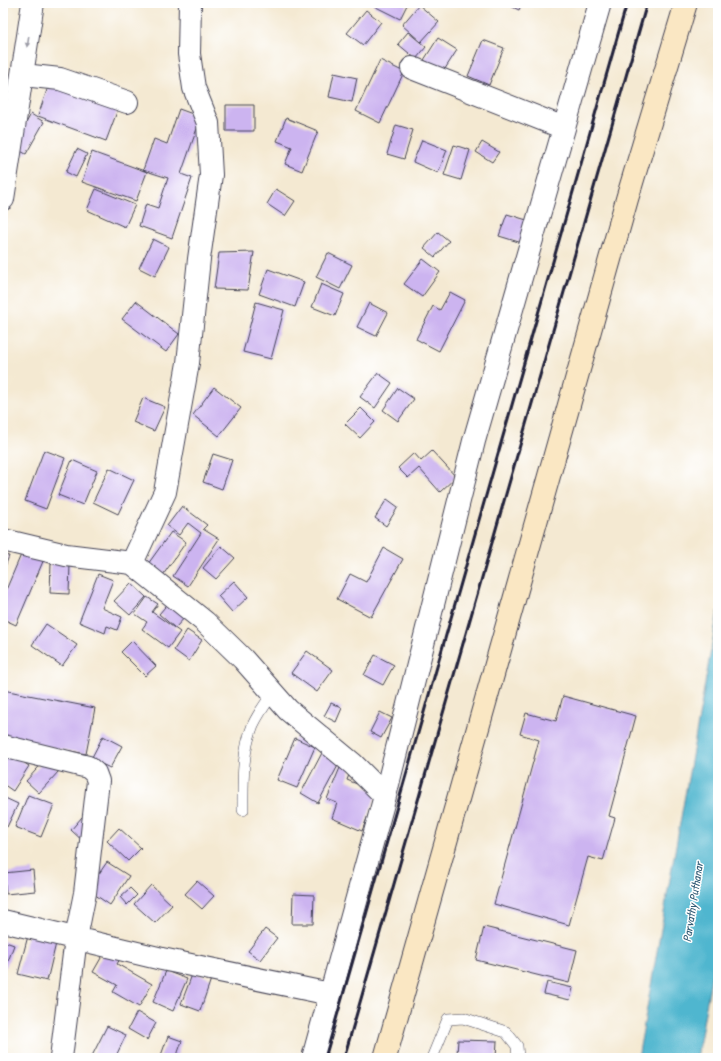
<svg xmlns="http://www.w3.org/2000/svg" width="721" height="1061" font-family="'Patrick Hand',sans-serif">
  <style>
    .water { fill: #50b6cf; stroke: #396c85 }
    .building { fill: #ccb4f0 }
    .lines { fill: none; stroke-linecap: round; stroke-linejoin: round }
    .service-casing { stroke: #424052; stroke-width: 12 }
    .minor-casing { stroke: #424052; stroke-width: 24 }
    .tertiary-casing { stroke: #424052; stroke-width: 24 }
    .secondary-casing { stroke: #424052; stroke-width: 24 }
    .service { stroke: #fff; stroke-width: 11 }
    .minor { stroke: #fff; stroke-width: 22 }
    .tertiary { stroke: #fff; stroke-width: 22 }
    .secondary { stroke: #fae7c3; stroke-width: 22 }
    .rail { stroke: #22223b; stroke-width: 3 }
    .oneway { fill: #9c9ca7 }
    .labels { text-anchor: middle; stroke-width: 3; stroke-linejoin: round; paint-order: stroke }
    .water-label { font-size: 12px; font-style: italic; fill: #345d76; stroke: #fff }
  </style>
  <rect width="100%" height="100%" fill="#fff"/>
  <filter id="ink" filterUnits="userSpaceOnUse"><feTurbulence type="fractalNoise" baseFrequency=".025" numOctaves="2"/><feDisplacementMap in="SourceGraphic" scale="8" xChannelSelector="R" yChannelSelector="G"/><feConvolveMatrix kernelMatrix="1 2 1 2 8 2 1 2 1" color-interpolation-filters="sRGB"/></filter>
  <filter id="wash" filterUnits="userSpaceOnUse"><feTurbulence type="fractalNoise" baseFrequency=".012" numOctaves="4" result="noise"/><feDisplacementMap in="SourceGraphic" scale="16" xChannelSelector="R" yChannelSelector="G"/><feGaussianBlur stdDeviation="0.9" result="paint"/><feColorMatrix in="noise" values="0 0 0 0 0 0 0 0 0 0 0 0 0 0 0 0 0 1.4 0 .05"/><feComposite in="paint" operator="in"/></filter>
  <g filter="url(#wash)">
    <rect width="100%" height="100%" fill="#f4e9d2"/>
    <path class="water" d="M718,611V939L697,1058H638Z"/>
    <g id="blocks">
      <path class="building" d="M375,3H402L407,5L400,19L374,6Z
        M504,3H522L519,10Z
        M419,5L439,22L421,42L402,25Z
        M366,10L381,22L363,45L347,33Z
        M408,32L426,47L416,59L398,44Z
        M438,38L457,50L443,72L424,60Z
        M483,40L504,48L489,85L468,76Z
        M380,60L404,72L380,123L356,111Z
        M334,73L357,78L352,102L329,97Z
        M49,84L118,109L106,141L38,116Z
        M226,105H254V131H226Z
        M179,109L201,117L181,174L192,178L172,238L139,226L146,204L158,208L168,178L143,170L154,139L167,144Z
        M31,114L44,122L26,154L13,147Z
        M286,118L318,131L302,171L285,164L292,147L277,141Z
        M396,125L413,130L404,159L387,154Z
        M422,140L447,150L438,173L413,162Z
        M482,142L499,152L492,162L476,152Z
        M454,145L470,150L461,180L444,175Z
        M77,149L87,154L76,177L66,172Z
        M92,152L147,172L136,201L82,182Z
        M96,189L135,205L125,227L87,210Z
        M276,189L295,201L285,216L267,204Z
        M507,214L530,221L522,243L499,236Z
        M438,232L449,241L435,257L424,248Z
        M153,239L169,247L155,276L139,268Z
        M254,252L248,290L214,289L219,253Z
        M328,253L352,265L340,289L316,277Z
        M423,259L440,272L422,297L404,284Z
        M268,269L304,282L295,307L259,294Z
        M321,284L344,294L335,316L312,307Z
        M450,292L465,300L439,351L416,339L433,306L440,310Z
        M136,301L179,334L166,352L122,319Z
        M256,302L284,310L271,359L243,352Z
        M369,303L388,313L376,336L357,327Z
        M378,373L392,383L375,408L360,397Z
        M214,387L241,408L219,436L193,415Z
        M398,388L414,399L398,421L383,410Z
        M143,398L165,407L154,431L133,422Z
        M361,408L375,422L360,438L345,424Z
        M44,450L65,458L46,509L25,501Z
        M432,451L456,477L440,492L419,468L408,478L398,468L414,453L421,461Z
        M213,454L232,460L222,489L203,482Z
        M72,460L97,471L83,505L58,495Z
        M109,468L134,480L118,514L93,502Z
        M387,499L398,507L386,526L375,518Z
        M182,506L207,525L203,529L219,539L188,586L173,576L201,533L188,523L179,535L167,526Z
        M171,532L186,542L163,575L148,564Z
        M221,546L235,558L216,579L203,568Z
        M384,548L403,559L371,617L337,599L350,574L366,582Z
        M23,550L44,559L16,625L3,619V597Z
        M3,555L9,556L3,572Z
        M51,563L70,564L69,594L50,593Z
        M98,574L113,580L102,608L122,617L117,630L107,626L105,633L79,622Z
        M234,581L248,597L232,612L218,596Z
        M131,583L146,597L130,615L114,601Z
        M147,597L158,604L152,612L180,632L168,648L142,629L147,622L135,614Z
        M171,600L188,614L175,628L159,614Z
        M46,624L77,645L62,666L32,645Z
        M187,630L202,640L189,661L174,650Z
        M132,641L156,666L145,676L121,652Z
        M307,651L333,670L317,692L291,673Z
        M375,655L394,665L383,685L364,675Z
        M3,690L95,708L86,754L3,738Z
        M563,696L636,716L609,816L615,818L603,861L588,857L569,925L494,904L539,740L520,734L526,713L556,721Z
        M331,703L342,708L336,722L324,716Z
        M380,712L392,718L381,738L370,732Z
        M103,736L122,746L110,768L91,759Z
        M295,738L315,747L297,788L277,780Z
        M3,749L29,766L13,791L3,784Z
        M323,751L341,760L318,803L301,793Z
        M46,759L59,771L39,793L26,781Z
        M342,763L352,767L347,780L377,792L362,831L332,818L337,803L327,799Z
        M28,795L54,805L41,837L15,827Z
        M3,797L18,804L7,827L3,825Z
        M82,817L97,832L86,844L71,830Z
        M119,828L141,848L128,861L107,841Z
        M107,862L129,876L110,905L88,890Z
        M33,870L35,891L6,894L4,873Z
        M197,881L214,896L202,909L185,894Z
        M151,885L172,905L155,923L134,904Z
        M130,888L137,895L127,905L120,897Z
        M293,894L314,895L313,924H292Z
        M484,927L577,950L569,983L476,960Z
        M265,929L277,938L260,960L248,951Z
        M29,932L57,939L47,981L18,974Z
        M113,937L128,945L117,964L152,984L139,1007L113,992L117,985L93,972Z
        M3,941L14,945L6,967L3,966Z
        M166,971L187,979L173,1011L153,1002Z
        M193,972L211,979L200,1011L181,1004Z
        M547,982L573,988L570,1000L544,994Z
        M137,1012L156,1023L147,1040L128,1029Z
        M107,1026L126,1035L115,1058H91Z
        M168,1036L182,1041L176,1058H160Z
        M458,1040L497,1041L496,1058H479V1055L457,1054Z"/>
    </g>
  </g>
  <g filter="url(#ink)">
    <use href="#blocks" fill-opacity="0" stroke="#424052" stroke-width="1"/>
    <g class="lines">
      <g class="service-casing">
        <path id="service" d="M243,810C243,780 242,752 253,725C258,714 266,703 273,693
          M432,1058L448,1019L463,1018L506,1032L517,1046L518,1058"/>
      </g>
      <g class="minor-casing">
        <path id="minor" d="M412,68L564,128
          M23,75L60,79L127,102
          M3,540L66,555L132,563L205,622L243,659L288,710L353,764L385,796
          M132,563L165,492L188,363L199,259L211,175L208,123L194,88L189,54L190,3
          M3,746L88,767L95,773L98,781L85,893L76,938L61,1058
          M3,921L162,959L330,994
          M313,1058L385,796L474,441L600,3"/>
      </g>
      <g class="tertiary-casing">
        <path id="tertiary" d="M3,199L33,3"/>
      </g>
      <g class="secondary-casing">
        <path id="secondary" d="M385,1058L627,199L686,3"/>
      </g>
      <use href="#service" class="service"/>
      <use href="#minor" class="minor"/>
      <use href="#tertiary" class="tertiary"/>
      <use href="#secondary" class="secondary"/>
      <path class="rail" d="M325,1058L627,3
        M344,1058L647,3"/>
    </g>
    <defs><path id="oneway-solid" d="M-6-.8H1V-3.2L6.5 0L1 3.2V.8H-6Z"/></defs>
    <use class="oneway" href="#oneway-solid" transform="translate(28 42) rotate(98)"/>
  </g>
  <g class="labels">
    <g class="water-label">
      <text transform="translate(693 902) rotate(-81)" y="4">Parvathy Puthanar</text>
    </g>
  </g>
  <rect width="721" height="1061" fill="none" stroke="#fff" stroke-width="16"/>
</svg>
